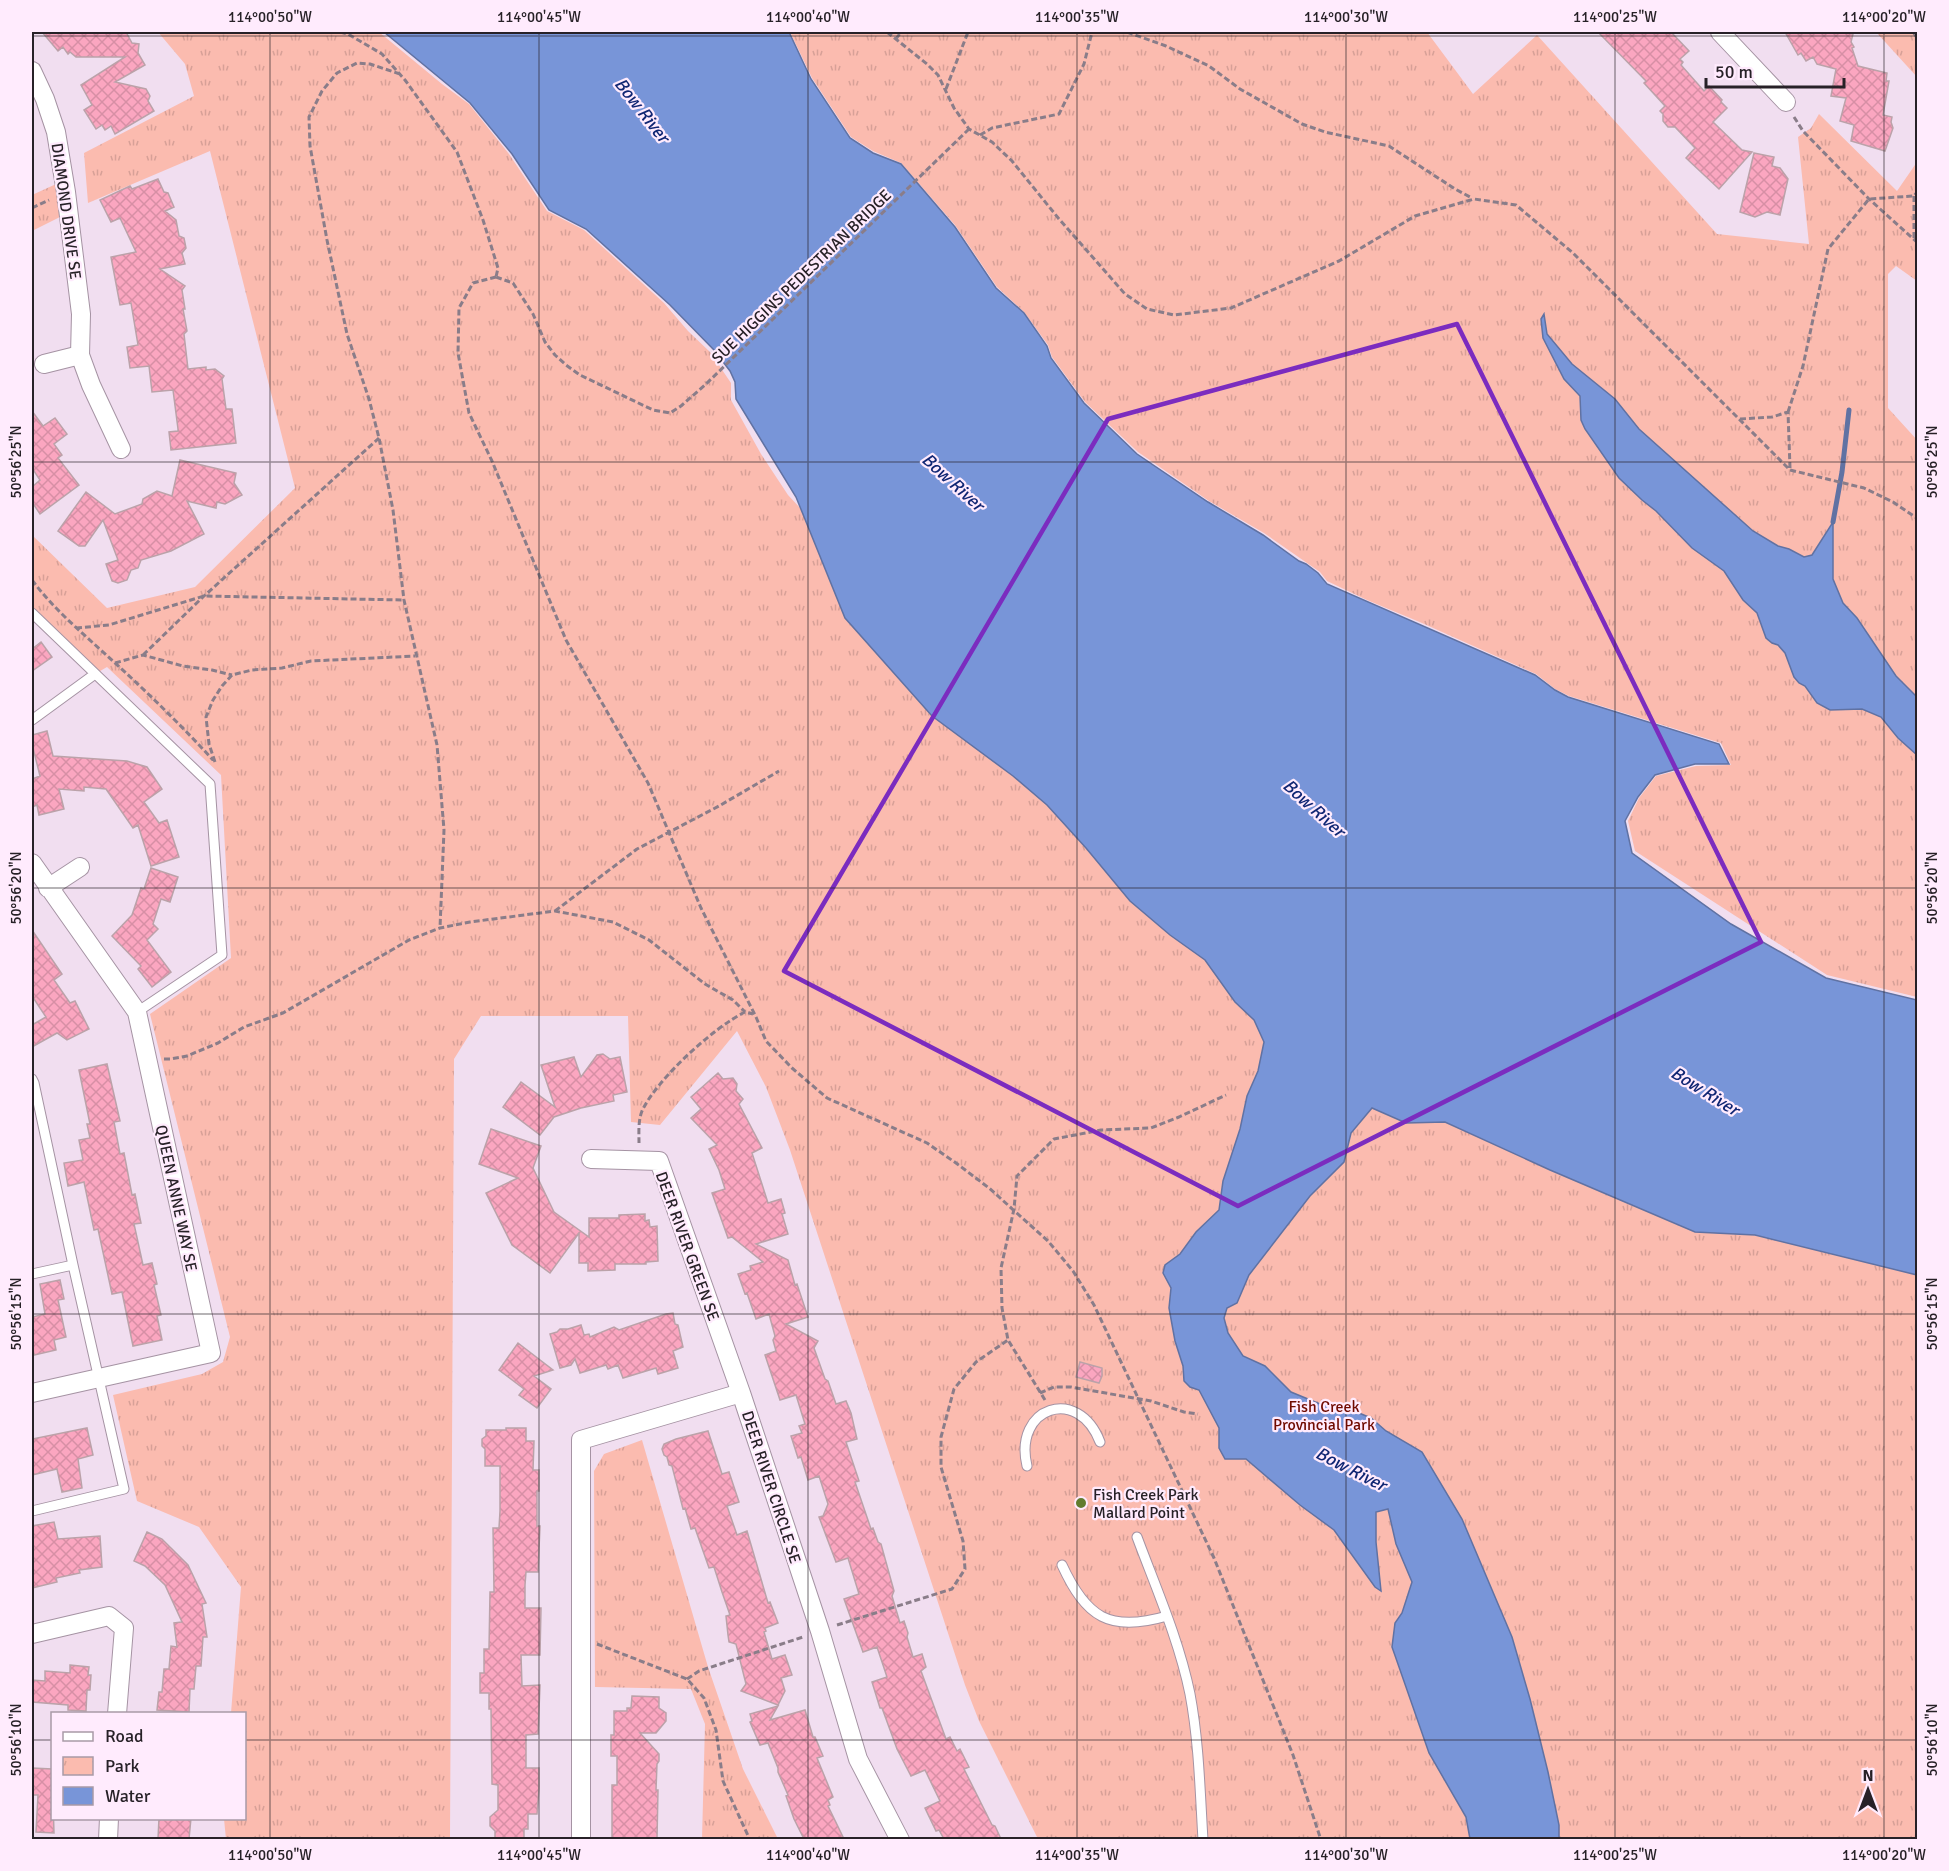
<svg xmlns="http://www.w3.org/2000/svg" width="1949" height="1871" font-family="Signika,sans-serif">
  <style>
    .park { fill: url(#park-tufts) }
    .water { fill: #7895d8; stroke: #6072a3; stroke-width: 1.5 }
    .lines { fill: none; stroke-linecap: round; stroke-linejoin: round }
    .stream { stroke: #6072a3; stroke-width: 5 }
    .building { fill: url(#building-cross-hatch); stroke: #bba2a9; stroke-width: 1.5 }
    .lane-casing { stroke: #a593a3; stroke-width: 11 }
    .street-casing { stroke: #a593a3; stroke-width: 20 }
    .path { stroke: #8a7d89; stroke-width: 3; stroke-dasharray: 6 3; stroke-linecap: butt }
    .lane { stroke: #fff; stroke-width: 9 }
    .street { stroke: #fff; stroke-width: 18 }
    .marked { fill: none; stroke: #7b2cbf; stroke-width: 4.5; stroke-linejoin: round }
    .ticks { fill: none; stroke: #272127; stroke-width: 1.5; stroke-opacity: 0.45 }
    .poi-dot { fill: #627c2f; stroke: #ffebfd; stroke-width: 2 }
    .labels { text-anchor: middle; stroke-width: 4.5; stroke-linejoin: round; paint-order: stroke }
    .street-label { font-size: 16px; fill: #272127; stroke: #ffebfd }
    .park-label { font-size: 16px; fill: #700b00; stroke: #ffebfd }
    .poi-label { font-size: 16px; fill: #272127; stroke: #ffebfd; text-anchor: start }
    .water-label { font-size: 18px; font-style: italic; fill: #102673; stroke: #ffebfd }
    .neatline { fill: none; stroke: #272127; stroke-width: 2 }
    .ticks-label { font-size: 15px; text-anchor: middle; fill: #272127 }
  </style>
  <defs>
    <pattern id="park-tufts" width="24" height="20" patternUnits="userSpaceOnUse" patternTransform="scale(1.5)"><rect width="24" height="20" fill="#fbbbaf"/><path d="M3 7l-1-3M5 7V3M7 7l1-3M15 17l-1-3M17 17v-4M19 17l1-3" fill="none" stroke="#d7a097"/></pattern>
    <pattern id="building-cross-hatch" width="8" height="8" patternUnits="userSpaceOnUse" patternTransform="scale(1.5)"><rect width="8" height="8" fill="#fba6c0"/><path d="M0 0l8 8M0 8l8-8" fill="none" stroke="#d78fa5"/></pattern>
  </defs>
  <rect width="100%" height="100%" fill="#f1def0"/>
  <path class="park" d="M158,32H379L442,84L469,104L509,154L547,211L584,230L664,303L688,331L710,352L731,383V400L761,454L788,495L830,540L1917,1183V1839H1038L979,1721L965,1685L790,1150L766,1087L737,1031L660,1125L631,1122L628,1016H481L454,1059L450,1839H226L224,1819L244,1818V1714L231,1713L241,1587L199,1527L137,1501L113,1395L202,1374L223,1362L230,1337L150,1014L231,958L221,775L107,667L95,674L32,613V535L107,608L195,587L295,488L210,151L88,203L84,153L194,96L185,64Z
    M790,32H1427L1473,94L1537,35L1717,234L1809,244L1798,137L1811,128L1819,114L1897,191L1917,162V281L1896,266L1888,274V408L1918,441L1917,997L1827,975L1635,851L1628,821L1639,798L1656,776L1696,766L1731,765L1721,743L1569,696L1555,689L1536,674L1422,623L1367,600L1327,581L1320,572L1307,563L1264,533L1209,501L1138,452L1085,402L1052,357L1048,345L1024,312L997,287L955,225L901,163L873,151L851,137L812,78Z
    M1876,32H1917V77Z
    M65,180L68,213L32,231V195Z
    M642,1440L708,1667L743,1769L778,1839H702L705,1724L691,1689L595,1687L594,1471L604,1454Z"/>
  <path class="water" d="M384,32H789L811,79L850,138L873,153L901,164L955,227L996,288L1024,313L1047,346L1051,358L1084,403L1137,454L1208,502L1263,535L1299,561L1306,564L1318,573L1327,584L1535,675L1555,690L1568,697L1719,744L1729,764H1695L1655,775L1638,797L1625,821L1632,853L1731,924L1826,978L1917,1000V1275L1755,1235L1695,1232L1550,1170L1445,1122L1406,1123L1372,1108L1351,1133L1344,1162L1310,1196L1249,1275L1237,1303L1227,1308L1224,1318L1228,1333L1243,1356L1265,1366L1291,1392L1320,1404L1342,1406L1371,1418L1386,1431L1422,1452L1462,1519L1512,1637L1530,1699L1548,1772L1559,1825V1839H1470L1466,1817L1429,1753L1392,1647L1395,1623L1402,1613L1412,1582L1396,1544L1388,1509L1376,1512V1542L1381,1591L1375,1587L1334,1530L1300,1505L1246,1459H1225L1219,1448V1428L1199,1390L1190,1387L1184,1381L1183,1366L1175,1341L1169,1308L1171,1288L1163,1273L1165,1265L1180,1254L1196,1232L1219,1210L1223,1181L1240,1129L1247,1096L1258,1071L1264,1042L1254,1020L1235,1002L1205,960L1170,935L1130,901L1086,848L1047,805L1013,776L932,716L845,618L796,497L736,399L735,382L730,371L714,350L670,305L586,229L549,210L512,154L470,103Z
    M1544,314L1547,334L1572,364L1615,399L1639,429L1753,531L1778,546L1789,549L1804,557L1812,555L1833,522V579L1843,603L1857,618L1896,676L1917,697V755L1898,738L1881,717L1862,709L1830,710L1817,703L1805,686L1799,683L1794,677L1785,653L1778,645L1772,643L1766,638L1757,613L1743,600L1724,571L1692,548L1656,511L1642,500L1619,478L1585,429L1581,420L1580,396L1564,379L1543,338L1541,319Z"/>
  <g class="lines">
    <path class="stream" d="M1833,522L1842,472L1849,410"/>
  </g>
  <path class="building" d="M42,32H126L132,43L139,44L138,53L145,65L115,82L146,89L150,96L148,101L154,111L115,134L111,126L105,130L102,125L96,129L84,110L92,105L81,85L125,57H76L70,52L68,54L63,47L58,51Z
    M1598,32H1671L1689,51L1680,59L1683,62L1681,65L1704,91L1709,86L1722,100L1721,102L1727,108L1713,122L1742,150L1752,152L1719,189L1686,158L1695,148L1675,127H1668L1663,121V114L1660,111L1665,106L1644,83L1646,81Z
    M1785,32H1844L1853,34L1851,42L1854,47L1852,48L1858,66L1887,73L1886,81H1889L1883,115L1892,117L1891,122L1893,128L1885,151L1851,141L1854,125L1840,121L1846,98L1831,96L1836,69L1817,64L1813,57L1806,61L1801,53L1798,55Z
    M1754,153L1774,157L1772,166L1780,168L1788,179L1780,215L1767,212L1755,217L1740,212Z
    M158,179L164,192L168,193L174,207L165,211L176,220L179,236L184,238L186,248L182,253L185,264L160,269L185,286L182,290L185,309H183L187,331L184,334L188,369L206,367V370L215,369L224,376L222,379L226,409H232L236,443L171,450L169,432L178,431V429L173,390L152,392L149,366L130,368L127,347L138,345L131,303L120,305L111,257L136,252L120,218L111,222L100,200L130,186L132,189Z
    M32,411L43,426L55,418L67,434L54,444L62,455L58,458L79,485L40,514L32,502V487L40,480L32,468Z
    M180,460L236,473L234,483L242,495L225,504L217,502L216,508L187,501L204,534L171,551L141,560L138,568L131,570L127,580L118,583L112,581L106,564L118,560L103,520L85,546H79L58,531L86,492L115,514L142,504L143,499L157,491L172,496Z
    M41,642L52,657L32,671V649Z
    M47,731L53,756L127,761L147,767L162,789L144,802L159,823L167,820L179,857L151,866L138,825L133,828L106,789L84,787V791L59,789L64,809L39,815L37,805L32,807V779L40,776L32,744V735Z
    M151,868L178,877L170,902L161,899L153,924L158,929L147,940L171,972L152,987L138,969L141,966L112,936L132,915L141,888L144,889Z
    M32,930L62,974L54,980L70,1003L75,1001L89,1029L67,1040L57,1033L32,1047V1025L46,1017L32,996Z
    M603,1054L610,1059L620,1057L627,1092L613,1095L614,1101L581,1108L554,1117L540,1135L503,1107L521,1082L555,1107L541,1065L574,1057L581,1077L597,1055Z
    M107,1064L120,1121L114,1122L120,1154L124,1153L132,1195L135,1194L141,1223L134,1224L143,1265L152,1263L157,1284L154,1285L161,1315L157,1316L162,1340L133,1346L122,1292L112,1294L98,1229L94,1230L84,1182L68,1186L64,1163L83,1160L79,1140L90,1138L87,1124H90L79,1070Z
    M718,1073L723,1079L733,1078L737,1084L736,1091L743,1099L739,1104L762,1148L752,1153L768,1203L781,1199L785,1213L782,1214L788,1234L756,1244L788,1260L795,1285L797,1284L808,1317L786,1324L818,1341L814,1348L825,1379L828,1381L836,1404L846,1401L851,1413L857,1439L846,1442L859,1481L855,1482L871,1529L873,1528L878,1542L881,1544L894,1591L892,1596L900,1623L904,1621L908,1633L907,1637L913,1657L922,1654L926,1667L921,1671L946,1739L950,1737L957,1751L960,1749L969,1767L964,1769L992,1825L995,1826L1001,1839H944L939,1830L936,1831L925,1808L940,1801L925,1770L911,1776L897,1749L882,1708H880L872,1682L887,1677L877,1647L863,1652L844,1599L859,1594L848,1558L836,1562L819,1517L823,1516L828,1504L819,1476L808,1480L801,1457L798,1458L791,1436L802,1433L799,1426L805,1424L796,1395L780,1400L765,1355L776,1351L773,1340L775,1336L769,1314L756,1319L747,1293L745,1294L738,1274L751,1270L750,1266L763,1262L732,1237L728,1238L712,1193L725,1189L719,1170L709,1149L717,1145L691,1118L701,1109L691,1097Z
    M491,1129L541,1146L533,1168L554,1212L589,1237V1218H619V1215L645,1214V1221L649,1220L650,1227L657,1226L658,1261L646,1262V1264H615V1270L588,1271V1263H579V1233L550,1273L512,1245L486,1193L518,1178L479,1164Z
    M60,1280L64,1299L58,1300L66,1337L54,1340L56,1350L34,1355L32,1344V1317L45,1314L40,1284Z
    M673,1313L675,1324L678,1325L683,1347L673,1351L678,1368L658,1374L656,1368L623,1378L618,1365L608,1369L606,1365L580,1373L575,1359L571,1365L560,1368L550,1334L557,1332L560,1329H568L581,1325L584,1335L589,1334L590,1337L614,1327L619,1330L666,1314Z
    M518,1343L553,1370L534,1376L551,1389L537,1408L519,1395L524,1389L499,1370Z
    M1080,1362L1102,1368V1376L1099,1383L1076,1377Z
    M87,1428L93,1455L78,1459L82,1488L62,1492L57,1469L32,1475V1439Z
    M506,1428H526V1441H534L533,1470H539V1491H537V1526H540L538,1572H526L525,1585V1608H541L540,1655H521L522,1686L540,1685L538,1734L526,1735V1768H539V1788L537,1814H528V1829H524V1839H495V1831L490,1826V1817L498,1810V1785L492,1784L491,1709H489V1693H480V1673H484V1649H489L490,1592H494L493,1528H499L500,1511V1466H485V1449L482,1446V1439L486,1436V1430H506Z
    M708,1431L722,1474L729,1472L739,1502L727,1506L737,1535L747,1531L768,1603L770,1602L778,1623L765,1628L766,1631L764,1632L772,1659L785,1655L792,1675L781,1678L785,1691L778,1705L741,1691L746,1684L736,1644L729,1642L728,1635L726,1616L730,1615L722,1592L714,1567L709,1568L695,1528L691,1529L685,1508L683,1509L672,1466L669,1465L667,1457L664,1455L662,1449L664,1444L676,1439Z
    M54,1522L58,1539L100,1536L102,1567L79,1570L80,1573L56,1578L57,1582L32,1588V1526Z
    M147,1532L162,1539L188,1565L206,1603L202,1604L207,1637H203L201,1666H196L194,1689H190L189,1712L157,1710L159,1692H162L164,1669H169L171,1646L177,1647L174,1623L182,1622L165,1585L145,1566L134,1561Z
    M70,1665L89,1667L88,1675H91L90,1690H87L86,1711L68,1710V1705L32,1702V1680L45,1681V1671L70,1673Z
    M632,1696L659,1697V1708L666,1713V1721L656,1733H640L659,1754V1761L657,1764L656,1790H658L657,1839H612V1785H617V1756H611V1735H614V1711H627V1708H631Z
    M778,1706L770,1720L805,1710L813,1737H815L823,1756L817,1758L833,1797L828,1800L830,1805L828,1806L844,1839H804L794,1819L786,1796L788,1795L778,1772V1768L768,1743L760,1745L750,1722L752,1721L750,1714Z
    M32,1768L52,1769L54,1833L36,1832L38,1795H32Z
    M159,1818H191L189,1839H158Z"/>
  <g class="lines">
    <g class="lane-casing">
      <path id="lane" d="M32,613L210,784L222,955L137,1012
        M32,720L95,674
        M32,1079L34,1083L73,1265L124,1489L32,1511
        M32,1274L73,1265
        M1027,1466C1013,1407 1078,1385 1100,1442
        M1137,1537C1156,1588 1179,1640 1190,1694C1199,1742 1200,1791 1203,1840
        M1062,1565C1086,1617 1109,1633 1167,1616"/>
    </g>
    <g class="street-casing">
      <path id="street" d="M1720,32L1786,102
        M32,71L45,99L56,132L66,192L81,314L80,355L91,385L121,449
        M44,364L80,355
        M32,863L137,1012L211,1353L32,1393
        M48,888L80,867
        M591,1159L659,1161L741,1393
        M32,1634L109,1616L124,1628L117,1714
        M108,1840L109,1818
        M581,1840V1440L741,1393L820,1631L858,1759L900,1840"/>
    </g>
    <path class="path" d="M340,32L348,34L382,54L405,80L457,152L483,220L498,268L496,277
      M887,32L927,64L938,75L954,108L969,129L992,142L1012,161L1059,219L1125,294L1147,309L1174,315L1231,308L1339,261L1415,216L1474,199L1516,205L1573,253L1790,470L1864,488L1893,502L1918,519
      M1127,32L1166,46L1209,66L1240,89L1302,124L1325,132L1389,146L1455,189L1472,198
      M1913,32L1918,39
      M896,39L901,32
      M400,74L370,64L357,63L337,73L322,91L309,117L310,146L327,240L347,334L369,399L379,438L393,510L404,600L437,745L444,830L440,928
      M946,89L968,32
      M1794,117L1803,131L1869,199L1918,243
      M980,135L992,128L1059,114L1084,64L1092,32
      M1914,196V239
      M32,208L49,200
      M496,277L473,283L459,308L458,353L469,413L492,461L566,640L648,783L701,908L756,1017L766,1041L792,1068L827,1098L927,1143L956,1163L989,1188L1048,1241L1073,1271L1094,1305L1214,1558L1293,1755L1321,1840
      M496,277L513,283L533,314L545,342L555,355L566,365L580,375L653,410L670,413L681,406L706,384L969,129
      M1788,412L1803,366L1828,249L1869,199L1914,196L1918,191
      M1740,419L1772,417L1788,412L1790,468
      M32,580C55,611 86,636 114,662C148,693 182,726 213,760
      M76,628L109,625L204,596L403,600
      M143,655L204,596L379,438
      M115,663L143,655L183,666L212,670L232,675
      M215,762L209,744L206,717L213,700L222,686L232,675L252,670L282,668L311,661L415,656
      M555,911L637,849L719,806L779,771
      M164,1059H170L187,1056L218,1043L244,1027L283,1013L409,940L440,928L470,922L555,911L613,922L649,940L705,984L733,1000L745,1012
      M639,1143C639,1133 638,1121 642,1111C657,1079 713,1028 745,1012L753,1014
      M1040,1393L1054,1387H1071L1151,1401L1184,1412L1198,1414
      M1045,1400L1008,1340L1002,1308L1001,1268L1014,1209L1017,1176L1054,1139L1101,1130L1151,1128L1179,1117L1226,1095
      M837,1625L952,1589L965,1569L963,1541L941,1467V1437L954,1389L976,1362L1008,1340
      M597,1644L687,1679L704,1698L716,1730L723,1781L750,1840
      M687,1679L699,1671L803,1637"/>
    <use href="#lane" class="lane"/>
    <use href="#street" class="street"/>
  </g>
  <path class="marked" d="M1457,324L1761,942L1238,1206L784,971L1108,419Z"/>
  <path class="ticks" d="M270,32V1840M539,32V1840M808,32V1840M1077,32V1840M1346,32V1840M1615,32V1840M1884,32V1840M32,36H1918M32,462H1918M32,888H1918M32,1314H1918M32,1740H52M244,1740H1918"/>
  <circle class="poi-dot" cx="1081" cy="1503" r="6"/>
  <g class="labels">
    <g class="street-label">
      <text transform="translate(67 211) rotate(82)" y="6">DIAMOND DRIVE SE</text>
      <text transform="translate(801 276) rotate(-44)" y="6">SUE HIGGINS PEDESTRIAN BRIDGE</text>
      <text transform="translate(177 1198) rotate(78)" y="6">QUEEN ANNE WAY SE</text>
      <text transform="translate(688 1246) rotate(70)" y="6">DEER RIVER GREEN SE</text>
      <text transform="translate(772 1487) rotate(72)" y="6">DEER RIVER CIRCLE SE</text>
    </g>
    <g class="park-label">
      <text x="1324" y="1412">Fish Creek<tspan x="1324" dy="18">Provincial Park</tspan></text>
    </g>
    <g class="poi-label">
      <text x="1093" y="1500">Fish Creek Park<tspan x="1093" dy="18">Mallard Point</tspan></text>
    </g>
    <g class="water-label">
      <text transform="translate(642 110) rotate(52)" y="6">Bow River</text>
      <text transform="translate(953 482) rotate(42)" y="6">Bow River</text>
      <text transform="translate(1314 808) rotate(42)" y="6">Bow River</text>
      <text transform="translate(1705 1091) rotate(32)" y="6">Bow River</text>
      <text transform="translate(1351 1469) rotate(27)" y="6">Bow River</text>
    </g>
  </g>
  <rect width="1949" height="1871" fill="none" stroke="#ffebfd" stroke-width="66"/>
  <rect x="51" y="1712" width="195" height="108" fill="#ffebfd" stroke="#a99aa7" stroke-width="1.5"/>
  <rect x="63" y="1732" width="30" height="9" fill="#ffffff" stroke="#a99aa7" stroke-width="1.5"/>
  <text x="105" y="1742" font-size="18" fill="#272127">Road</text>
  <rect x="63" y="1757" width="30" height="18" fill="url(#park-tufts)" stroke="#a99aa7" stroke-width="1.5"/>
  <text x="105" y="1772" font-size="18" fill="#272127">Park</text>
  <rect x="63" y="1787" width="30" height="18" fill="#7895d8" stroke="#a99aa7" stroke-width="1.5"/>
  <text x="105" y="1802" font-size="18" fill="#272127">Water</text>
  <g transform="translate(1868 1790)" stroke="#ffebfd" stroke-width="4.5" paint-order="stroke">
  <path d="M0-4.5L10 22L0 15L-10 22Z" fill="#272127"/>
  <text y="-9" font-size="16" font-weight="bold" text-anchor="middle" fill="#272127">N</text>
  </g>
  <path d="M1706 78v9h138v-9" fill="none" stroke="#272127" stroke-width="3"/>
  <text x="1715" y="78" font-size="18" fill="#272127" stroke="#ffebfd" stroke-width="4.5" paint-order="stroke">50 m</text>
  <rect x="33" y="33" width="1883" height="1805" class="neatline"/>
  <g class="ticks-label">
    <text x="270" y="22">114°00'50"W</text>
    <text x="539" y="22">114°00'45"W</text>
    <text x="808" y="22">114°00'40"W</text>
    <text x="1077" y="22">114°00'35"W</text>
    <text x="1346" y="22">114°00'30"W</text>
    <text x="1615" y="22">114°00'25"W</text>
    <text x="1884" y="22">114°00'20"W</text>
    <text transform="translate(16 462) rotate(-90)" y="5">50°56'25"N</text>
    <text transform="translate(1932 462) rotate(-90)" y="5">50°56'25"N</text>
    <text transform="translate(16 888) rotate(-90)" y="5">50°56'20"N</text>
    <text transform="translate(1932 888) rotate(-90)" y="5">50°56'20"N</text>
    <text transform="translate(16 1314) rotate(-90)" y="5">50°56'15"N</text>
    <text transform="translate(1932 1314) rotate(-90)" y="5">50°56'15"N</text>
    <text transform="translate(16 1740) rotate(-90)" y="5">50°56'10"N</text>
    <text transform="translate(1932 1740) rotate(-90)" y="5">50°56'10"N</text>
    <text x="270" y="1860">114°00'50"W</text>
    <text x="539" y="1860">114°00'45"W</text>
    <text x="808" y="1860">114°00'40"W</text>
    <text x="1077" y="1860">114°00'35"W</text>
    <text x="1346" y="1860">114°00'30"W</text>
    <text x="1615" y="1860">114°00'25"W</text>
    <text x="1884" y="1860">114°00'20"W</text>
  </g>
</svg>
